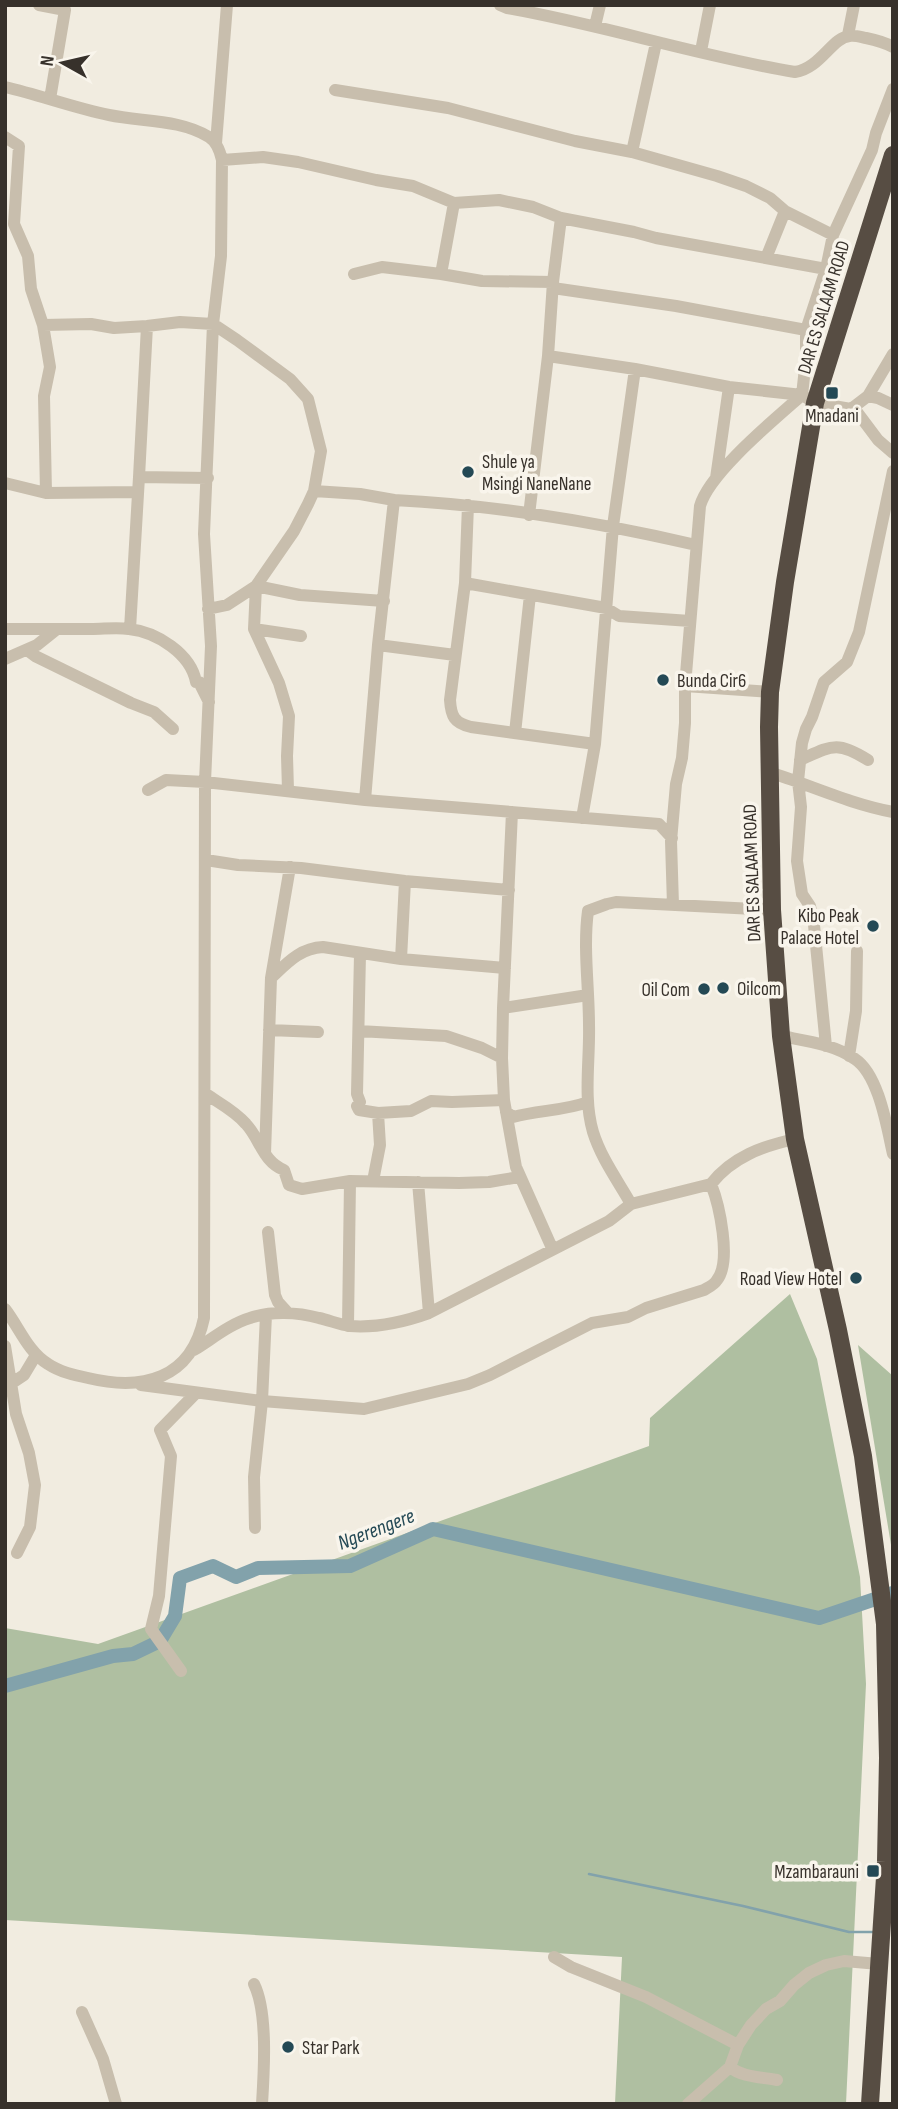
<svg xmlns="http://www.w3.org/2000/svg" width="898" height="2109" font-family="'Sofia Sans Condensed',sans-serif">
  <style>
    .green { fill: #afbfa1 }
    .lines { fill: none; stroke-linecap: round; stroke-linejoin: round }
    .stream { stroke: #82a2ab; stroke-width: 2.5 }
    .river { stroke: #82a2ab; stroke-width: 14 }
    .minor { stroke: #c8bead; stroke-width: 12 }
    .highway { stroke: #574d43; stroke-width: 18 }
    .poi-dot { fill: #244955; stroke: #f9f5ec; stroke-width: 2.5 }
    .labels { text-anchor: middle; stroke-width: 7; stroke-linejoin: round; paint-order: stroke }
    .street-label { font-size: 19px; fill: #37312b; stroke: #f9f5ec }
    .poi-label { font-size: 19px; fill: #37312b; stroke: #f9f5ec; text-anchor: start }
    .water-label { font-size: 21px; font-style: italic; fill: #244955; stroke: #f9f5ec }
  </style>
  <rect width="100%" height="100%" fill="#f1ece0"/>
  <path class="green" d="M790,1294L817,1359L860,1577L866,1684L846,2104H615L622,1957L5,1920V1628L98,1644L649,1446L650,1418Z
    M858,1345L893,1376V1557Z"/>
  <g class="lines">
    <path class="stream" d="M589,1874L743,1906L849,1932H876"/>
    <path class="river" d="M5,1686L113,1656L133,1654L160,1641L175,1616L180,1578L213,1566L236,1577L258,1568L350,1566L433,1529L819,1618L893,1593"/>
    <path class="minor" d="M39,5L65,10L50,99
      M500,5L507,8C604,25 698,56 795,72C821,68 832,37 850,36C854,35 861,37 866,38C876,40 884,42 893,47
      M595,26L600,5
      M848,35L854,5
      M701,51L710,5
      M5,87C40,95 74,108 109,115C142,122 180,119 209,137C217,142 220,151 222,160L221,256L213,324L204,534L211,646L205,782L204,1318C191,1380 142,1391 88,1378C74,1375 60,1372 48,1364C28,1352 19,1327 5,1309
      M335,90L448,108L575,141L632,152L717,176L746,186L770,198L785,211L833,235L826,269
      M5,137L19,146L14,224L28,256L31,289L43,325L50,367L44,396L46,493
      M216,143L227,5
      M632,152L656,43
      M222,160L263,157L298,162L376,180L413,186L454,203L499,200L533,207L561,218L634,232L656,238L826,269L806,330V359L802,395C775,419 709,473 700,506L685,686V723L682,758L676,784L671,841L673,905
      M833,235L872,150L876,133L893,89
      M766,258L785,211
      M354,274L382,267L441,274L482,281L553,282
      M441,274L454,203
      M553,288L676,306L806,330
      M43,325L91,324L114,328L147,326L180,322L213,324L237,340L290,379L308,399L321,451L314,491L308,504L294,531L256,586L227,605L208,609
      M548,356L635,369L729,387L802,395L815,403L851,409L857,412L878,440L893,453
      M868,396L878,398L893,405
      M851,409L868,396L893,354
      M139,477L147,326
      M716,478L729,387
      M5,483L46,493L138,492
      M314,491L360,494L394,500
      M468,505L465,583L450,700C451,716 454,723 471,727L595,744
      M529,515L548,356L553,282L561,218
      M465,583L606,608L619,616L690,621
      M5,629C34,629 63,629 91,629C104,629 117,627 129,629C157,632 191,654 196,682H199L209,702
      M130,629L139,477L208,478
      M254,629L279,683L289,716L287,756L288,790
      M301,636L254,629L256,586L300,595L384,601
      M378,645L455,655
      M27,650L35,656L131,703L154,712L173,729
      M5,659L37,645L57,629
      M685,686L770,692
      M515,733L530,595
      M800,760C831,746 837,740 868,760
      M769,772C810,785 850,804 893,812
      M148,790L166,780L205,782L365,800L659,824L672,838
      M365,800L378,645L394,500C496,505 597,522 696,545
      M512,812L503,1008L502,1058L504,1100L516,1167L552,1248
      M582,818L595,744L613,526L635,369
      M206,860L238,865L301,868L405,881L509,890
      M360,954L357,1094L360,1102L357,1106L359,1110L378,1113L411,1111L431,1101L452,1102L504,1100
      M401,959L405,881
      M271,978C287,963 300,948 323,947L401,959L505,968
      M503,1008L588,995
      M269,1030L318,1032
      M359,1031L446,1036L482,1048L502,1058
      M781,1036C806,1041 834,1044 855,1059C879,1075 887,1128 893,1154
      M826,1046L814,925L810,906L802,894L797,861L801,807L798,781L802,743L806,729L812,717L824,682L847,662L859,632L893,471
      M849,1056L856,1011L857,951
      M206,1094C219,1103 235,1111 246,1124C260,1139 263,1162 284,1170L289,1185L302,1189L350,1181L459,1183L489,1182L519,1177
      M506,1112L513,1117C538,1110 564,1111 588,1102
      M265,1154L271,978L290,867
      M373,1181L380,1145L378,1113
      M418,1182L429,1313
      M631,1204C618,1181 601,1158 593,1132C583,1098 590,1060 589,1025C589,987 583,948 588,911L607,904L616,902L772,910
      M268,1232L275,1295L278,1302L288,1313
      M348,1326L350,1181
      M5,1346L16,1414L29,1453L35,1485L30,1527L17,1553
      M194,1350C212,1339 230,1324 250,1318C271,1311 297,1312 319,1318C329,1320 340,1325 350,1326C377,1328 404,1322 429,1313L609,1221L631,1204L711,1184C732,1157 763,1146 795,1139
      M141,1385L262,1401L364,1409L468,1384L490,1375L592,1323L628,1317L646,1308L704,1290C709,1287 714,1285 717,1280C732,1261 719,1204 711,1184
      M6,1387L24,1375L36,1355
      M255,1528L254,1477L262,1401L266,1315
      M181,1671L151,1629L159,1596L171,1456L160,1430L196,1393
      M554,1957L571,1967L646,1997L738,2045
      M254,1984C268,2012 264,2072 262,2104
      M82,2012L103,2059L116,2104
      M730,2067C741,2077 762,2077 777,2080
      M688,2104L730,2067L738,2045L751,2025L766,2009L780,2001L794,1985L809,1973L826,1965L844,1961L879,1964"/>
    <path class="highway" d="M870,2104L886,1862L888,1758L885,1624L863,1456L838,1330L795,1139L781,1036L772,910L769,727L770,692L785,582L815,403L893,155"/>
  </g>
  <g class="poi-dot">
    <rect x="825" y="386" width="14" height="14" rx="3.5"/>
    <circle cx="468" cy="472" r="7"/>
    <circle cx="663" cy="680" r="7"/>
    <circle cx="873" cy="926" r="7"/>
    <circle cx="723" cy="988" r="7"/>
    <circle cx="704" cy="989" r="7"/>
    <circle cx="856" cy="1278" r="7"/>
    <rect x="866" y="1864" width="14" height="14" rx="3.5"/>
    <circle cx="288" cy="2047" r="7"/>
  </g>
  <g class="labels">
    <g class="street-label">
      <text transform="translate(823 307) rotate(-73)" y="7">DAR ES SALAAM ROAD</text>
      <text transform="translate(751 873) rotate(-92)" y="7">DAR ES SALAAM ROAD</text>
    </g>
    <g class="poi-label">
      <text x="832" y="422" text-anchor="middle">Mnadani</text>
      <text x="482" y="468">Shule ya<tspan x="482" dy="22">Msingi NaneNane</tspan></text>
      <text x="677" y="687">Bunda Cir6</text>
      <text x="859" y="922" text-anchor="end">Kibo Peak<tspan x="859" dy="22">Palace Hotel</tspan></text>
      <text x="737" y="995">Oilcom</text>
      <text x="690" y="996" text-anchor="end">Oil Com</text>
      <text x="842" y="1285" text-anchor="end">Road View Hotel</text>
      <text x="859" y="1878" text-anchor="end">Mzambarauni</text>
      <text x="302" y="2054">Star Park</text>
    </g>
    <g class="water-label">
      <text transform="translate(376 1529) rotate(-21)" y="7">Ngerengere</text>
    </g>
  </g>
  <rect width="898" height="2109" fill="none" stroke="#37312b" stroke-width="14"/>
  <g transform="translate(63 63) rotate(278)" stroke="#f9f5ec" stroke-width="5" paint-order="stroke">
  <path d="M0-5L12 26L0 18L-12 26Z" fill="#37312b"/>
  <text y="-10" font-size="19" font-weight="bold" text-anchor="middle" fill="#37312b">N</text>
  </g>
</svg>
